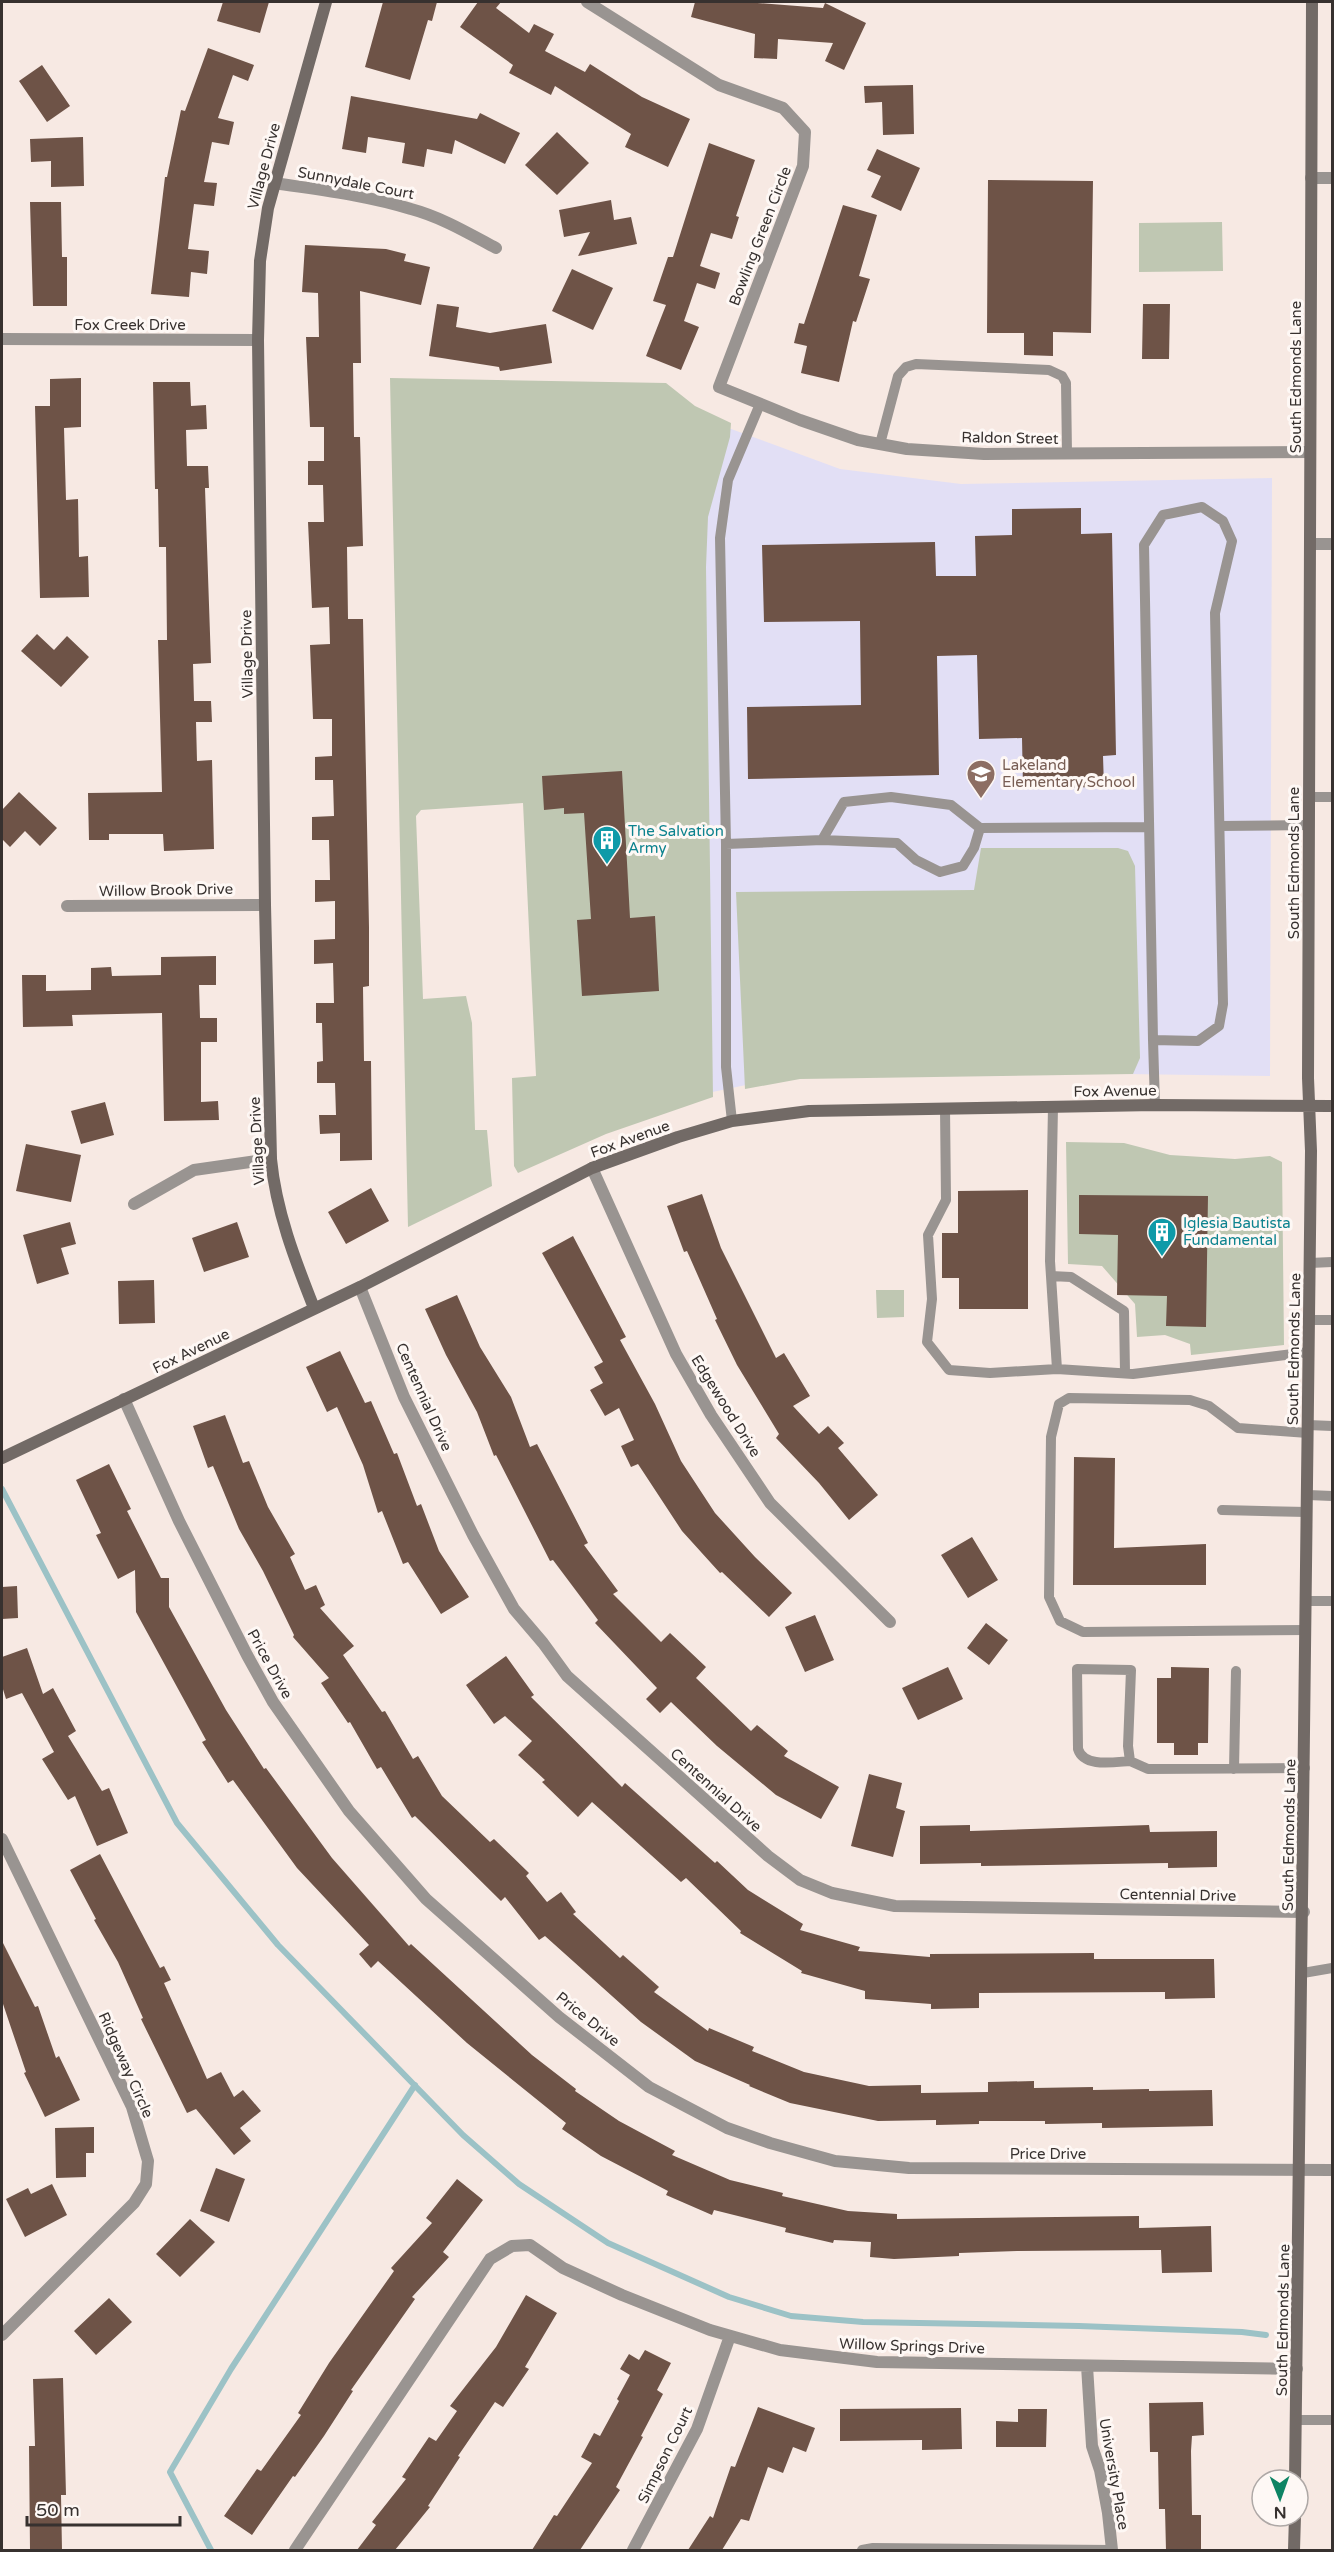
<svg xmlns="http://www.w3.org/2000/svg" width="1334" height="2552" font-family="'Varela Round',sans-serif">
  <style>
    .education { fill: #e2dff5 }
    .green { fill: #bfc7b2 }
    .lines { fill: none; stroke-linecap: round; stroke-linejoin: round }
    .stream { stroke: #9cc2c6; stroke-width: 6 }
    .building { fill: #6e5347 }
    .lane { stroke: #999491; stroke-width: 10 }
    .street { stroke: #999491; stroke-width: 12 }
    .secondary { stroke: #726a66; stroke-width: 12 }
    .labels { text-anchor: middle; stroke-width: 6; stroke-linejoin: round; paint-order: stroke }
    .street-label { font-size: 15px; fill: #37312f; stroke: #fef8f5 }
    .education-label { font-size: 15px; fill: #785e54; stroke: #fef8f5; text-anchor: start }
    .culture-label { font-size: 15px; fill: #0d838f; stroke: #fef8f5; text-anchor: start }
  </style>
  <rect width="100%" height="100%" fill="#f7e9e3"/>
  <path class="education" d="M712,422L840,469L961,484L1272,478L1270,1076L899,1071L785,1077L698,1095L686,526Z"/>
  <path class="green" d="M1222,222L1223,271L1139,272V223Z
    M390,378L666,383L695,406L731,423L730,437L708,517L706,567L713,1097L606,1134L518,1173L514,1166L512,1078L536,1076L523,803L421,810L416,816L423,999L466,996L472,1023L475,1130H487L492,1186L408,1227Z
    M981,848H1118L1128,851L1135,866L1140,1058L1133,1074L800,1079L745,1089L736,892L974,890Z
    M1066,1142L1124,1143L1170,1155L1235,1159L1270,1156L1282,1162L1284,1345L1191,1355L1190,1344L1165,1335L1137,1337L1135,1304L1102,1266L1068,1264Z
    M876,1290H904V1317L877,1318Z"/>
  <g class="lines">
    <path class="stream" d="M2,1489L177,1823L278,1945L463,2135L519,2184L608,2243L729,2297L791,2316L863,2322L1079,2326L1242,2332L1266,2335
      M211,2550L170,2472L231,2369L415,2085"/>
  </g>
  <path class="building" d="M223,2H269L260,33L217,21Z
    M383,2H437L432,21L428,20L410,80L365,67Z
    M478,2H501L496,8L529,33L534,24L554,34L545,51L585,72L590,64L642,97L690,119L668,167L625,147L631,134L555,86L551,95L509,73L513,65L460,27Z
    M695,2H744L823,8L825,3L866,23L844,70L825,61L833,43L778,39L777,59L754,58L755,34L691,17Z
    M208,48L254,65L248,81L233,75L218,118L234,122L229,145L212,142L204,182L217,183L214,206L194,204L188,249L209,251L207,274L191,272L189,297L151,294L165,177H167L181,110L185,111Z
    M42,65L70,106L47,122L19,81Z
    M913,85L914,134L883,135L882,102L865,103L864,86Z
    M351,96L477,119L480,113L520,133L505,164L455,140L452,154L427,149L424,167L402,163L405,143L368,137L366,153L342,149Z
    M557,132L589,163L557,195L525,165Z
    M83,137L84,186L51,187V161L31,162L30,139Z
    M709,143L755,160L736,216L739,217L732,239L711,233L700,266L720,273L715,289L697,283L684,321L699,327L681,370L646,356L666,305L653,301L668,257H673Z
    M877,149L920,168L901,211L871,197L881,176L867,170Z
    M988,180L1093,181L1091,333L1053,332V356L1024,355V333H987Z
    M611,200L614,220L631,217L637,244L578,256L590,232L564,237L559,210Z
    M30,202H61L62,257H67V306H33Z
    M843,205L877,215L859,276L870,279L856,322L853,321L839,382L801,373L807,346L794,343L799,323L804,324Z
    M305,245L386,249L406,254L404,261L430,267L421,305L360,291L361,363H353L354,437H360L363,546L347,547L348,619H363L369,927V986L363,987L364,1061H371L372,1160L340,1161V1133L320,1134L319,1115H336L335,1083H317V1062L323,1061L322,1023H316V1003H334L333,963L314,964V940L335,939V901L315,902V880H330L329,840H312V817L334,816L333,780H315V757L332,756V719H313L310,645L330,644L329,607L312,608L308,522H324L323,485H308V461H324V427H310L306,337H319L318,293L302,292Z
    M572,269L613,288L593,330L552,311Z
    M437,304L459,307L456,327L490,333L546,324L552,363L500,371L499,367L429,356Z
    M1143,304H1170L1169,359H1142Z
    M81,378V427L64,428L66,500L78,499L79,557L88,556L89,597L40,598L35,406H50V379Z
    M153,382H190L191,406L206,405L207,429L186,430L187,466H208L209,488H205L211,663L193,664L194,701H211L212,722H196L197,761L212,760L214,849L164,851L163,834H109V840H89L88,793L162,792L158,640H167L166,547H159L158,489H155Z
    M1081,508V534L1112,533L1116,755L1103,756L1104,787L1023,788L1022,738L979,739L977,655L937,656L939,775L748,779L747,707L861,705L860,621L764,622L762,545L935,542L936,576H976L975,536L1012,535V509Z
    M37,634L54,650L67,636L89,657L61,687L21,651Z
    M622,771L630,918L655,916L659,991L582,996L577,920L591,919L584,813L564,814V808L544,810L542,776Z
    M19,792L57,828L40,846L25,831L10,847L2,839V810Z
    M216,956V985H199L200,1018H217V1042H201V1102L218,1101L219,1120L164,1121L162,1013L72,1015L73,1026L23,1027L22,975H46V991L91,990V968L111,967L112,976L161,975V957Z
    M105,1102L114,1135L81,1144L71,1111Z
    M26,1144L81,1155L71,1202L16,1191Z
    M371,1188L389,1221L346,1244L328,1212Z
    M1028,1190V1309H959V1278H942V1233H958V1191Z
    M702,1194L721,1248L776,1358L784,1353L810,1396L793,1406L819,1434L828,1426L844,1443L838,1448L878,1495L849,1520L819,1483L776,1438L779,1434L737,1365L715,1320L717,1319L687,1251L684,1252L667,1206Z
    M1079,1195L1208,1196L1206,1327L1166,1326L1167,1296L1117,1295L1118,1235L1079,1234Z
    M70,1222L76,1244L61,1248L69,1274L37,1284L23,1235Z
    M237,1222L249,1257L204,1272L192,1238Z
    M573,1236L626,1337L620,1340L655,1404L681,1461L715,1513L755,1557L792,1593L769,1617L722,1572L720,1573L682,1531L638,1464L631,1467L621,1446L634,1440L619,1408L605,1416L590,1390L603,1383L594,1367L603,1362L542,1253Z
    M154,1280L155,1323L119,1324L118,1281Z
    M457,1295L480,1347L511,1397L530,1447L537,1444L588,1543L584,1545L618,1591L613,1594L661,1642L670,1633L706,1667L696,1678L751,1731L757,1725L788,1751L784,1756L839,1787L821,1819L776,1795L717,1746L671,1702L660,1713L646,1699L657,1688L595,1623L598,1620L553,1560L550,1561L496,1455L494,1456L477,1412L446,1355L425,1309Z
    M340,1351L365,1403L371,1401L394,1454L397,1453L417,1506L421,1504L439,1551L469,1597L441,1614L408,1562L403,1564L382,1511L378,1513L363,1465L337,1407L327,1412L306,1367Z
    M225,1415L243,1463L249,1461L268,1507L295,1554L290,1557L305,1590L316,1585L325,1605L320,1608L354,1646L343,1655L382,1712L385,1711L413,1759L418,1756L442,1796L490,1842L494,1839L529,1873L526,1876L547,1902L561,1892L576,1912L573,1914L620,1958L623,1955L659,1987L654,1992L708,2031L709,2028L754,2047L752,2051L804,2072L869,2086L921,2085V2093L988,2092V2082L1034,2081V2088L1093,2087V2090L1149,2089V2091L1212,2090L1213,2126L1102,2128V2123L1045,2124V2121H979V2124L936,2125V2120L878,2121L790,2103L749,2086L750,2085L695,2061L641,2022L545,1936L539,1940L505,1897L501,1901L415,1816L412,1818L381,1767L377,1769L350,1722L348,1723L321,1683L329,1678L293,1637L294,1635L263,1571L239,1529L213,1466L208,1468L193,1426Z
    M1074,1457L1115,1458L1114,1548L1206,1544V1585H1073Z
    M109,1464L131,1509L127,1511L161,1578H169V1607L226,1710L264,1769L266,1768L332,1858L409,1946L411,1944L532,2055L576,2089L575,2091L619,2121L675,2151L672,2155L730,2180L783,2193L782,2196L848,2211L897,2214V2219L1139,2216V2228L1211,2226L1212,2272L1162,2273L1161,2250L1017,2251L959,2253V2256L894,2259L870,2257L871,2242L834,2240L833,2243L785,2232L786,2228L714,2210L712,2215L666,2195L668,2191L601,2156L562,2129L566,2123L467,2043L378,1961L371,1968L359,1954L369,1945L297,1868L233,1780L228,1783L202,1742L206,1740L136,1612L135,1570L118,1579L96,1535L101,1533L76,1480Z
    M972,1537L998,1580L968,1598L941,1555Z
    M17,1586L18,1618L2,1619V1587Z
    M815,1615L834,1660L805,1672L785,1627Z
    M986,1623L1008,1640L989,1665L967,1648Z
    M27,1648L43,1694L53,1688L76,1731L68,1736L102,1791L109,1788L128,1833L97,1846L75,1796L68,1800L42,1759L54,1752L22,1693L6,1699L2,1686V1657Z
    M506,1656L534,1695L531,1697L622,1787L625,1783L715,1863L717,1861L748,1890L803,1924L800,1930L860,1947L858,1951L930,1957V1954L1094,1953V1959H1214L1215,1998L1165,1999V1992L979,1993V2008L931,2009V2004L865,1999V1991L801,1973L802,1971L740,1933L741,1931L686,1878L681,1882L592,1802L578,1817L542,1782L545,1780L518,1755L532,1741L505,1716L494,1724L466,1685Z
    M948,1667L963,1699L918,1720L902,1688Z
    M1171,1667L1209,1668L1208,1743H1198V1755H1174V1743H1157V1678H1171Z
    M869,1774L902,1783L896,1808L905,1811L893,1857L851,1846Z
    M970,1825V1831L1149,1825L1150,1832L1217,1831V1867L1168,1868V1863L981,1866V1863L920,1864V1826Z
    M100,1854L160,1968L164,1966L171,1980L164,1983L207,2079L221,2072L234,2097L243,2090L261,2111L240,2128L251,2141L234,2155L196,2109L187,2113L141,2019L143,2018L118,1962L94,1920L96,1919L70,1870Z
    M2,1941L35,2007L38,2006L56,2058L59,2056L80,2100L45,2117L24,2073L26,2072L2,2001Z
    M94,2127V2153H86V2177L56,2178L55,2128Z
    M216,2168L245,2179L229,2222L200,2211Z
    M457,2179L483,2200L443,2252L449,2257L412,2297L415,2299L351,2390L353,2391L324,2436L295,2477L293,2476L252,2535L224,2516L257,2469L261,2471L301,2415L298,2413L329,2363L394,2271L391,2268L432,2223L426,2218Z
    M52,2184L67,2215L25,2237L6,2199L28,2188L31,2194Z
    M190,2219L215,2242L180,2277L156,2254Z
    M526,2295L557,2313L525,2367L529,2369L503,2407L495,2402L458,2456L460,2457L428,2506L430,2507L395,2550H357L376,2525L372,2522L406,2479L402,2477L429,2437L436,2441L457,2411L450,2406L496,2347Z
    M109,2298L132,2322L96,2355L74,2331Z
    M645,2350L671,2363L657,2390L663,2394L641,2436L643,2437L616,2487L620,2490L580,2550H532L554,2515L557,2516L592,2463L581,2457L594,2433L600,2436L619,2401L617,2399L630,2375L620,2369L629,2354L639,2360Z
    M63,2378L66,2495H61L62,2550H30L29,2446H35L33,2379Z
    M1203,2402L1204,2435L1192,2436L1191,2451L1192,2515H1201V2550H1166L1165,2509H1159L1158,2452H1150L1149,2403Z
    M758,2407L815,2428L806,2452L793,2447L783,2473L768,2467L749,2521L741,2519L722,2550H688L710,2516L713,2518L731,2466L735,2467Z
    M961,2408L962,2449L922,2450V2440L840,2441V2409Z
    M1018,2409H1047L1046,2447H996V2421L1018,2422Z"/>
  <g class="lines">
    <path class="lane" d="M880,444L898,376L906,367L916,364L1049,370L1062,376L1066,383L1067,454
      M1309,797H1332
      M1220,826L1309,825
      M822,840L897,843L916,860L940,872L963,866L974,848L980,828
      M726,844L822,840L844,802L891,797L951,805L980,828L1149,827
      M1153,1040L1198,1041L1219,1026L1223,1004L1215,613L1232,541L1223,521L1202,507L1163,515L1144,545L1153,1040L1155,1105
      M1053,1107L1050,1261L1057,1369L1133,1374L1309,1352
      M945,1108L946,1200L928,1235L932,1299L927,1342L949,1370L990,1373L1057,1369
      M732,1121L726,1067V844L720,538L728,480L760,404
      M1310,1263L1332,1262
      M1051,1276L1071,1277L1124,1311L1125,1373
      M1309,1320H1332
      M1308,1425L1332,1426
      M1308,1495L1332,1496
      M1222,1510L1307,1512
      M1307,1601H1332
      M1306,1630L1083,1632L1060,1621L1049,1597L1051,1437L1059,1404L1069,1398L1190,1400L1209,1406L1238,1428L1308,1433
      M1130,1761C1114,1762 1084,1768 1078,1749L1077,1669L1131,1670L1128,1746L1130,1761L1148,1769L1305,1768
      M1234,1769L1236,1671
      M1303,1973L1332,1968
      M1296,2420H1332
      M862,2550L873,2548L1112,2550"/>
    <path class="street" d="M587,2L719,85L783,108L805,132L803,166L719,387L800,420L858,440L907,449L984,454L1310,452
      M1311,178H1332
      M274,183C320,190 366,195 411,209C441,217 468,233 496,248
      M2,339L258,340
      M1310,544H1332
      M67,906L265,905
      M592,1168L676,1354L711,1415L770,1503L890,1622
      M134,1204L194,1170L271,1159
      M360,1287L404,1397L473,1535L514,1609L543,1643L567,1676L768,1856L800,1880L832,1893L895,1906L1304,1912
      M124,1399L179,1521L247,1655L273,1702L349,1811L426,1899L559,2017L649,2087L727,2128L770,2143L835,2161L909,2168L1332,2170
      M2,1839L132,2107L148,2161L146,2184L134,2203L2,2335
      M1087,2366L1092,2446L1100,2470L1108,2513L1112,2550
      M295,2550L490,2259L512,2246L530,2245L563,2268L622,2295L710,2330L780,2350L877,2362L1297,2369
      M633,2550L697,2429L730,2336"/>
    <path class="secondary" d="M314,1308C295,1260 276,1211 271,1159L265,905L258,340L260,261L268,208L326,2
      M2,1458L360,1287L592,1168L678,1137L732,1121L809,1111L1155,1105L1332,1106
      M1295,2480L1311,1151L1308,1078L1312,2
      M1294,2550L1295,2516"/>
  </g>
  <defs>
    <g id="school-pin" transform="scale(1.5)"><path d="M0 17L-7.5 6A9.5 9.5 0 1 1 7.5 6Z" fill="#8d6e63" stroke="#fef8f5"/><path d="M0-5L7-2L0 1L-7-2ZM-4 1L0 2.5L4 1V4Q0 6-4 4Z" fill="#fff"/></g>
    <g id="building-pin" transform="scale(1.5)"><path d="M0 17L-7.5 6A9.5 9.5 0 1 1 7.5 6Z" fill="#0f9aa8" stroke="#fef8f5"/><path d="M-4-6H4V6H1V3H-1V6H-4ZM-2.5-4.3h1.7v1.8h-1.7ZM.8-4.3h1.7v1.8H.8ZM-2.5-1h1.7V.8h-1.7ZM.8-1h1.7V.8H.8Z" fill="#fff"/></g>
  </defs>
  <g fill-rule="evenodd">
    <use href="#school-pin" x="981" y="774"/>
    <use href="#building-pin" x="607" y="840"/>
    <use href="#building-pin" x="1162" y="1232"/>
  </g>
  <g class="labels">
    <g class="street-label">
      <text transform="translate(264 166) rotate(-75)" y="5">Village Drive</text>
      <text transform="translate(356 183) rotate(11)" y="5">Sunnydale Court</text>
      <text transform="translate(760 236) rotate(-69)" y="5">Bowling Green Circle</text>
      <text x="130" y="330">Fox Creek Drive</text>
      <text transform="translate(1296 377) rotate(-90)" y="5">South Edmonds Lane</text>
      <text transform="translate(1010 438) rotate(1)" y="5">Raldon Street</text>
      <text transform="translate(247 654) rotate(-91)" y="5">Village Drive</text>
      <text transform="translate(1294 863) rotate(-90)" y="5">South Edmonds Lane</text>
      <text transform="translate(166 890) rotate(-1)" y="5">Willow Brook Drive</text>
      <text transform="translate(1115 1091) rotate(-1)" y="5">Fox Avenue</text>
      <text transform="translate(630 1139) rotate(-20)" y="5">Fox Avenue</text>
      <text transform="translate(257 1141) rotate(-93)" y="5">Village Drive</text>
      <text transform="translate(1294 1349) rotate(-89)" y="5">South Edmonds Lane</text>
      <text transform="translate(191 1351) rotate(-26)" y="5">Fox Avenue</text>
      <text transform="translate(424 1397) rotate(66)" y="5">Centennial Drive</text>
      <text transform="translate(726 1406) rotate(58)" y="5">Edgewood Drive</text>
      <text transform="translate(270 1664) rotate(61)" y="5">Price Drive</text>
      <text transform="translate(716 1790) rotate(42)" y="5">Centennial Drive</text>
      <text transform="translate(1289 1835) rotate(-89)" y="5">South Edmonds Lane</text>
      <text transform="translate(1178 1895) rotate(1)" y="5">Centennial Drive</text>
      <text transform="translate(588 2019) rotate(39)" y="5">Price Drive</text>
      <text transform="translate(126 2065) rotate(66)" y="5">Ridgeway Circle</text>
      <text x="1048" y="2159">Price Drive</text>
      <text transform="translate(1283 2320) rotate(-89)" y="5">South Edmonds Lane</text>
      <text transform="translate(912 2346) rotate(2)" y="5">Willow Springs Drive</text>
      <text transform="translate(665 2455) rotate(-64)" y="5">Simpson Court</text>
      <text transform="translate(1114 2474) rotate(80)" y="5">University Place</text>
    </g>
    <g class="education-label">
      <text x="1002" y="770">Lakeland<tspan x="1002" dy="17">Elementary School</tspan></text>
    </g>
    <g class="culture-label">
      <text x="628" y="836">The Salvation<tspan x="628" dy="17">Army</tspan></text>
      <text x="1183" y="1228">Iglesia Bautista<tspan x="1183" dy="17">Fundamental</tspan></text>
    </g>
  </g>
  <rect width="1334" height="2552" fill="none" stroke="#37312f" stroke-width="6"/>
  <g transform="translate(1280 2498) rotate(179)"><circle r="28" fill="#fef8f5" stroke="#aea8a6" stroke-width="1.5"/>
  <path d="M0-4.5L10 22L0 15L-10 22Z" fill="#0e8464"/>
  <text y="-9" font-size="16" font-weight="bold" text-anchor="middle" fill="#37312f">N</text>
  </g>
  <path d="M27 2516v9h153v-9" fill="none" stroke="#37312f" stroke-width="3"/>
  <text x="36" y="2516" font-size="18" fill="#37312f" stroke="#fef8f5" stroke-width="4.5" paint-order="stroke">50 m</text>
</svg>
